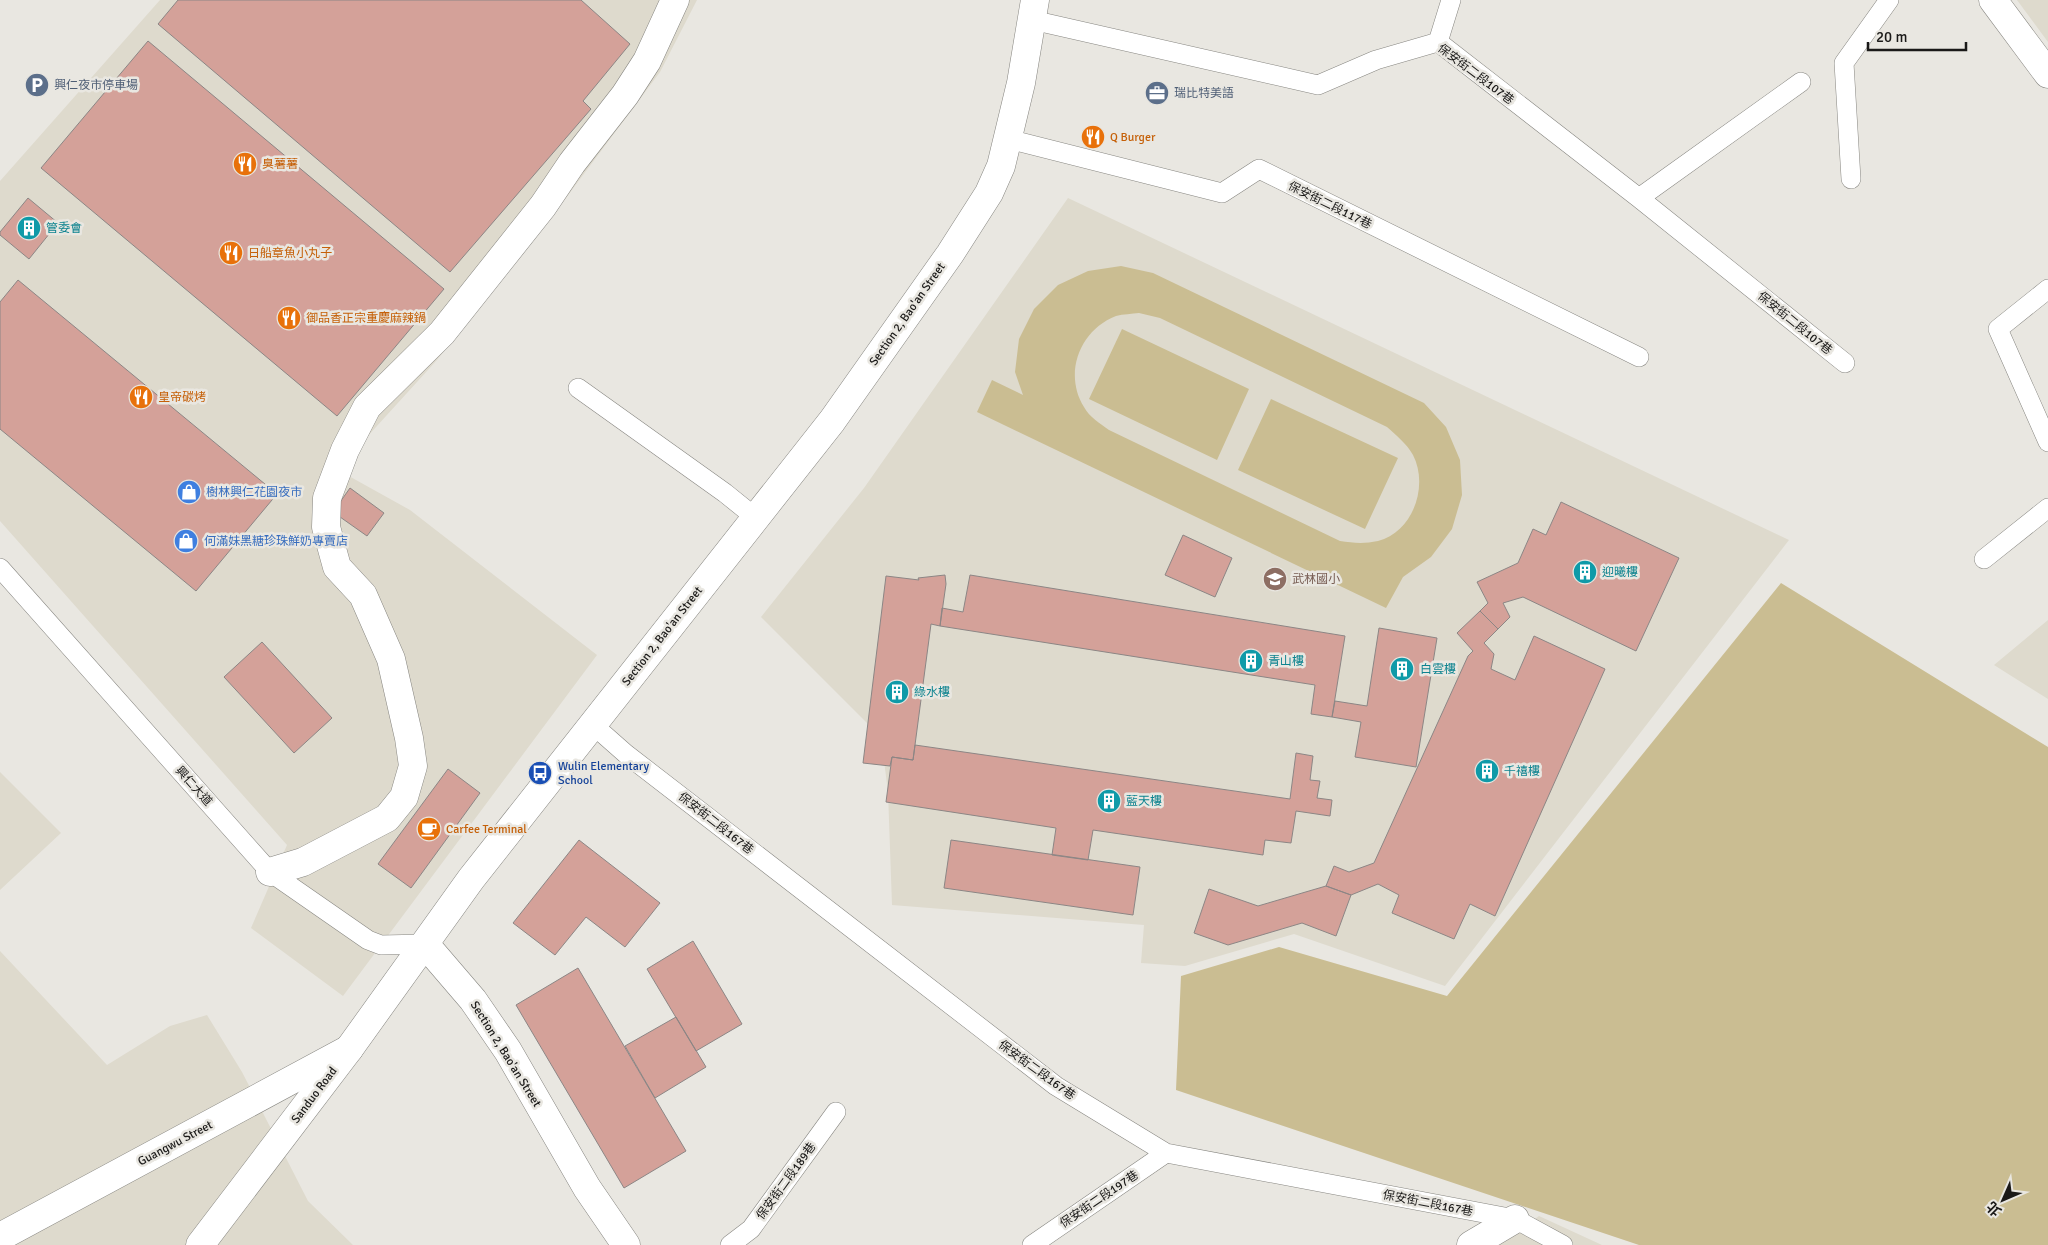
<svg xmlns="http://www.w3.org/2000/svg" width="2048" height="1245" font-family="Signika,'Noto Sans TC',sans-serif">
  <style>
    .built { fill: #dedacd }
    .green { fill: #cabd92; fill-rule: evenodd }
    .building { fill: #d4a199; stroke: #8c8685 }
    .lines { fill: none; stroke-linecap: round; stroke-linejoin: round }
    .service-casing { stroke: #878681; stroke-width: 20 }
    .pedestrian-casing { stroke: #878681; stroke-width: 29 }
    .minor-casing { stroke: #878681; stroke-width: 29 }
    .tertiary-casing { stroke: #878681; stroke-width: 29 }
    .service { stroke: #fff; stroke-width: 19 }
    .pedestrian { stroke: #fff; stroke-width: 28 }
    .minor { stroke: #fff; stroke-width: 28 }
    .tertiary { stroke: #fff; stroke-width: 28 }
    .labels { text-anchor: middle; stroke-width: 5; stroke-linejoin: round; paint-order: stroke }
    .street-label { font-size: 12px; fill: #1a1918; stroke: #e9e7e1 }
    .service-label { font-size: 12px; fill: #4e5e75; stroke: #e9e7e1; text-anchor: start }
    .food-label { font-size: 12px; fill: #c56008; stroke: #e9e7e1; text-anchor: start }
    .culture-label { font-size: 12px; fill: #0d838f; stroke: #e9e7e1; text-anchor: start }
    .shop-label { font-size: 12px; fill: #366cbe; stroke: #e9e7e1; text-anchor: start }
    .education-label { font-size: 12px; fill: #785e54; stroke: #e9e7e1; text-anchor: start }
    .transit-label { font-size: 12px; fill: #164399; stroke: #e9e7e1; text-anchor: start }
  </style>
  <rect width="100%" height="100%" fill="#e9e7e1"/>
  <path class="built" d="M160,0H697L660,72L542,230L437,360L356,449L347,475L410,510L597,655L343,996L251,928L287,845L0,521V181Z
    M2017,0H2048V42Z
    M1068,198L1789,540L1445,986L1294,934L1185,966L1141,963L1144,925L892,905L888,792L881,737L761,617L864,488Z
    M2048,620V699L1994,665Z
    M0,772L61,833L0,890Z
    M0,951L107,1065L170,1026L207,1015L242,1072L308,1201L353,1245H0Z
    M1539,1216L1602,1245H1495Z"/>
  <path class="green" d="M1121,266L1153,273L1424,403L1446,427L1460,460L1462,495L1452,529L1431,557L1403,577L1386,608L977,412L992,380L1023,395L1015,372L1019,339L1034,309L1058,285L1088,271ZM1139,313L1160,318L1387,427C1396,435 1407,444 1413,455C1429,486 1413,532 1378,541C1364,544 1353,543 1340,541L1109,430C1101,424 1089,417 1084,407C1063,373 1080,330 1116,316C1123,314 1132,314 1139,313Z
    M1122,329L1249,389L1217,460L1089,399Z
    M1271,399L1398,458L1365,529L1238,470Z
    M1781,583L2048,747V1245H1639L1176,1090L1181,976L1279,947L1447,996Z"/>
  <path class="building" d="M178,0H581L630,44L583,101L591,109L450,272L158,24Z
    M148,41L444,289L337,416L41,168Z
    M28,198L58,223L29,259L0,235V232Z
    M18,280L277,494L196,591L0,429V302Z
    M350,488L384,513L367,536L333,512Z
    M1561,502L1679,558L1636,651L1523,597L1503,603L1510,617L1498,629L1480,611L1488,603L1477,582L1518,563L1533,529L1546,535Z
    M1183,535L1232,558L1215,597L1165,575Z
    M945,575L946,584L940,626L931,624L913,760L892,757L890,766L863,763L886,576L919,580L918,578Z
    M970,575L1345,636L1332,717L1311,714L1315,685L940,626L942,608L963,612Z
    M1480,611L1498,629L1484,643L1494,654L1491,669L1515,680L1534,636L1605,669L1495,916L1470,904L1454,939L1392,913L1399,895L1378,884L1351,895L1326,886L1334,866L1349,872L1374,863L1468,656L1473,651L1457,633Z
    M1379,628L1437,638L1416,767L1355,757L1361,722L1332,717L1335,701L1367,706Z
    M262,642L332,718L294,753L224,677Z
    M915,745L1290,799L1296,753L1313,756L1310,780L1320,781L1317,798L1332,800L1330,816L1296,811L1291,843L1265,840L1263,855L1093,830L1088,860L1052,855L1056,828L886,802L892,757L913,760Z
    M448,769L480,793L411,888L378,864Z
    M579,840L660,903L625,947L586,917L555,955L513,923Z
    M951,840L1140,867L1133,915L944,888Z
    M1326,886L1351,895L1336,936L1302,923L1228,945L1194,933L1209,889L1258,906Z
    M693,941L742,1024L696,1051L647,969Z
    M578,968L686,1151L624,1188L516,1005Z
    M676,1017L706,1067L655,1098L625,1046Z"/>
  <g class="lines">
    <g class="service-casing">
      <path id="service" d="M1032,20L1318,85L1376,60L1438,42L1639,198L1845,363
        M1438,42L1451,0
        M1008,139L1222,193L1259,169L1639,357
        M1851,179L1844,63L1889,0
        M1639,198L1801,82
        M2048,289L1998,329L2048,442
        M578,388L725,493L756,518
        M1984,559L2048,508
        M0,568L270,872L368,940L381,945L425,944
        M592,724L626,754L1056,1086L1166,1153L1515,1219L1563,1245
        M730,1245L751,1229L836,1112
        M1032,1245L1166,1153"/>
    </g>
    <g class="pedestrian-casing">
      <path id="pedestrian" d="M270,872L303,862L387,818L404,797L413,766L409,738L391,659L363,595L337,567L326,527L327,498L345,450L367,407L442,333L543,206L572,163L625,95L647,61L675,0"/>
    </g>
    <g class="minor-casing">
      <path id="minor" d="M1993,0L2048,74
        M0,1237L349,1049
        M1471,1245L1515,1219"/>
    </g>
    <g class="tertiary-casing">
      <path id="tertiary" d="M425,944L473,1000L508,1051L587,1188L626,1245
        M200,1245L349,1049L471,879L832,421L950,254L989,193L1001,166L1021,83L1035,0"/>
    </g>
    <use href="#service" class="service"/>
    <use href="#pedestrian" class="pedestrian"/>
    <use href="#minor" class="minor"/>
    <use href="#tertiary" class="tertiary"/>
  </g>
  <defs>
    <g id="parking-disc" transform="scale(1.25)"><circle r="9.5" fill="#5c6f8a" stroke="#e9e7e1"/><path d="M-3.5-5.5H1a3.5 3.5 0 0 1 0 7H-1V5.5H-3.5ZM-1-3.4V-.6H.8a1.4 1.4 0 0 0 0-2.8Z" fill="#fff"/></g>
    <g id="office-disc" transform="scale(1.25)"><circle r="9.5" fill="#5c6f8a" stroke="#e9e7e1"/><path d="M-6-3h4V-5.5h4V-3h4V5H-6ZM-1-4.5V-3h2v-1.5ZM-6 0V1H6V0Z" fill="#fff"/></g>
    <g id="restaurant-disc" transform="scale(1.25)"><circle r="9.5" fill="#e8710a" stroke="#e9e7e1"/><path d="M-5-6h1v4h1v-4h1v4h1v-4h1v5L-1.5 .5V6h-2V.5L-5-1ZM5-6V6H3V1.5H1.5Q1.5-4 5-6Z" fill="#fff"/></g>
    <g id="building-disc" transform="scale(1.25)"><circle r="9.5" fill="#0f9aa8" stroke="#e9e7e1"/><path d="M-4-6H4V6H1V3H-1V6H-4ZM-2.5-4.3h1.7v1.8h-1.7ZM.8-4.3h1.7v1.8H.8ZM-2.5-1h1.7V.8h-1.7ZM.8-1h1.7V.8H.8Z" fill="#fff"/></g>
    <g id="shop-disc" transform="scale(1.25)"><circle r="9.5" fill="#3f7fe0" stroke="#e9e7e1"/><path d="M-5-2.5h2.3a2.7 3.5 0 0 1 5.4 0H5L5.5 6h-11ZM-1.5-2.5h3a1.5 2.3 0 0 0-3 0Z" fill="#fff"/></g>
    <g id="school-disc" transform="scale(1.25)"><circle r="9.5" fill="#8d6e63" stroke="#e9e7e1"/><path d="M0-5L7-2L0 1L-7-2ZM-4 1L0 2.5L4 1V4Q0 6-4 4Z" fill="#fff"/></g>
    <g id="bus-disc" transform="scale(1.25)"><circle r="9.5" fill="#1a4fb4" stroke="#e9e7e1"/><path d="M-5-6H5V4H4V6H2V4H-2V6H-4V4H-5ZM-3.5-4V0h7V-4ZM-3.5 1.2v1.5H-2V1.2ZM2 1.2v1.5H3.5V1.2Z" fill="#fff"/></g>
    <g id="cafe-disc" transform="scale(1.25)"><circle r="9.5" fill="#e8710a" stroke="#e9e7e1"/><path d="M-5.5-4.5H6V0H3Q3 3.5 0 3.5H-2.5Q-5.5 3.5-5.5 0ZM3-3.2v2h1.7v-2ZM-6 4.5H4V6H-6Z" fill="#fff"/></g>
  </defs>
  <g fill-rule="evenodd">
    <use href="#parking-disc" x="37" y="85"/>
    <use href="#office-disc" x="1157" y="93"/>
    <use href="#restaurant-disc" x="1093" y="137"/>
    <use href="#restaurant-disc" x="245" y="164"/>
    <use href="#building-disc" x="29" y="228"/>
    <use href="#restaurant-disc" x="231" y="253"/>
    <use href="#restaurant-disc" x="289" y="318"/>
    <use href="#restaurant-disc" x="141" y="397"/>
    <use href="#shop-disc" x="189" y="492"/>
    <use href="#shop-disc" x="186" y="541"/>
    <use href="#building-disc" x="1585" y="572"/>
    <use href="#school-disc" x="1275" y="579"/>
    <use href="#building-disc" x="1251" y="661"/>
    <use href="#building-disc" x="1402" y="669"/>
    <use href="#building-disc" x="897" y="692"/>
    <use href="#building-disc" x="1487" y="771"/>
    <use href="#bus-disc" x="540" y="773"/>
    <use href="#building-disc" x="1109" y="801"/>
    <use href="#cafe-disc" x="429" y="829"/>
  </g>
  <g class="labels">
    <g class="street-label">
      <text transform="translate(1476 74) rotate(37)" y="4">保安街二段107巷</text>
      <text transform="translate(1330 205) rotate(26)" y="4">保安街二段117巷</text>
      <text transform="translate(907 314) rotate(-55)" y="4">Section 2, Bao'an Street</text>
      <text transform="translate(1795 323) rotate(39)" y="4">保安街二段107巷</text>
      <text transform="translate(662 636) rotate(-52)" y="4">Section 2, Bao'an Street</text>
      <text transform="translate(194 786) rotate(48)" y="4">興仁大道</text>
      <text transform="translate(716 823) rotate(38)" y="4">保安街二段167巷</text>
      <text transform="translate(506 1054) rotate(58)" y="4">Section 2, Bao'an Street</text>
      <text transform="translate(1037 1070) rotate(36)" y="4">保安街二段167巷</text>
      <text transform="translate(314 1095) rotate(-53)" y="4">Sanduo Road</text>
      <text transform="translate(175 1143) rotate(-28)" y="4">Guangwu Street</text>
      <text transform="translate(786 1181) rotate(-54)" y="4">保安街二段189巷</text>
      <text transform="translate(1099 1199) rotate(-34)" y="4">保安街二段197巷</text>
      <text transform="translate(1428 1203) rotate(11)" y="4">保安街二段167巷</text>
    </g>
    <g class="service-label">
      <text x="54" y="89">興仁夜市停車場</text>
      <text x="1174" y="97">瑞比特美語</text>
    </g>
    <g class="food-label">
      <text x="1110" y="141">Q Burger</text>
      <text x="262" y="168">臭薯薯</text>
      <text x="248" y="257">日船章魚小丸子</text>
      <text x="306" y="322">御品香正宗重慶麻辣鍋</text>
      <text x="158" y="401">皇帝碳烤</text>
      <text x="446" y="833">Carfee Terminal</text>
    </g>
    <g class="culture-label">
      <text x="46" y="232">管委會</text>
      <text x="1602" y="576">迎曦樓</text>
      <text x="1268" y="665">青山樓</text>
      <text x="1420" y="673">白雲樓</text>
      <text x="914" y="696">綠水樓</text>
      <text x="1504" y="775">千禧樓</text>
      <text x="1126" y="805">藍天樓</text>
    </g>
    <g class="shop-label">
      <text x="206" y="496">樹林興仁花園夜市</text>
      <text x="204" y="545">何滿妹黑糖珍珠鮮奶專賣店</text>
    </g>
    <g class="education-label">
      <text x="1292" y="583">武林國小</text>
    </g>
    <g class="transit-label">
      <text x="558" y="770">Wulin Elementary<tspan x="558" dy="14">School</tspan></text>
    </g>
  </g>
  <g transform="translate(2003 1200) rotate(225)" stroke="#e9e7e1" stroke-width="4" paint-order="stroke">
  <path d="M0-4L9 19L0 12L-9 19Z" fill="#1a1918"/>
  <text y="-8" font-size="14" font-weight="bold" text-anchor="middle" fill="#1a1918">北</text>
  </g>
  <path d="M1868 42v8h98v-8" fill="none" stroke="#1a1918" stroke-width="2.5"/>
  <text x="1876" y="42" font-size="15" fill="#1a1918" stroke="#e9e7e1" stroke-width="4" paint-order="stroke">20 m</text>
</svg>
